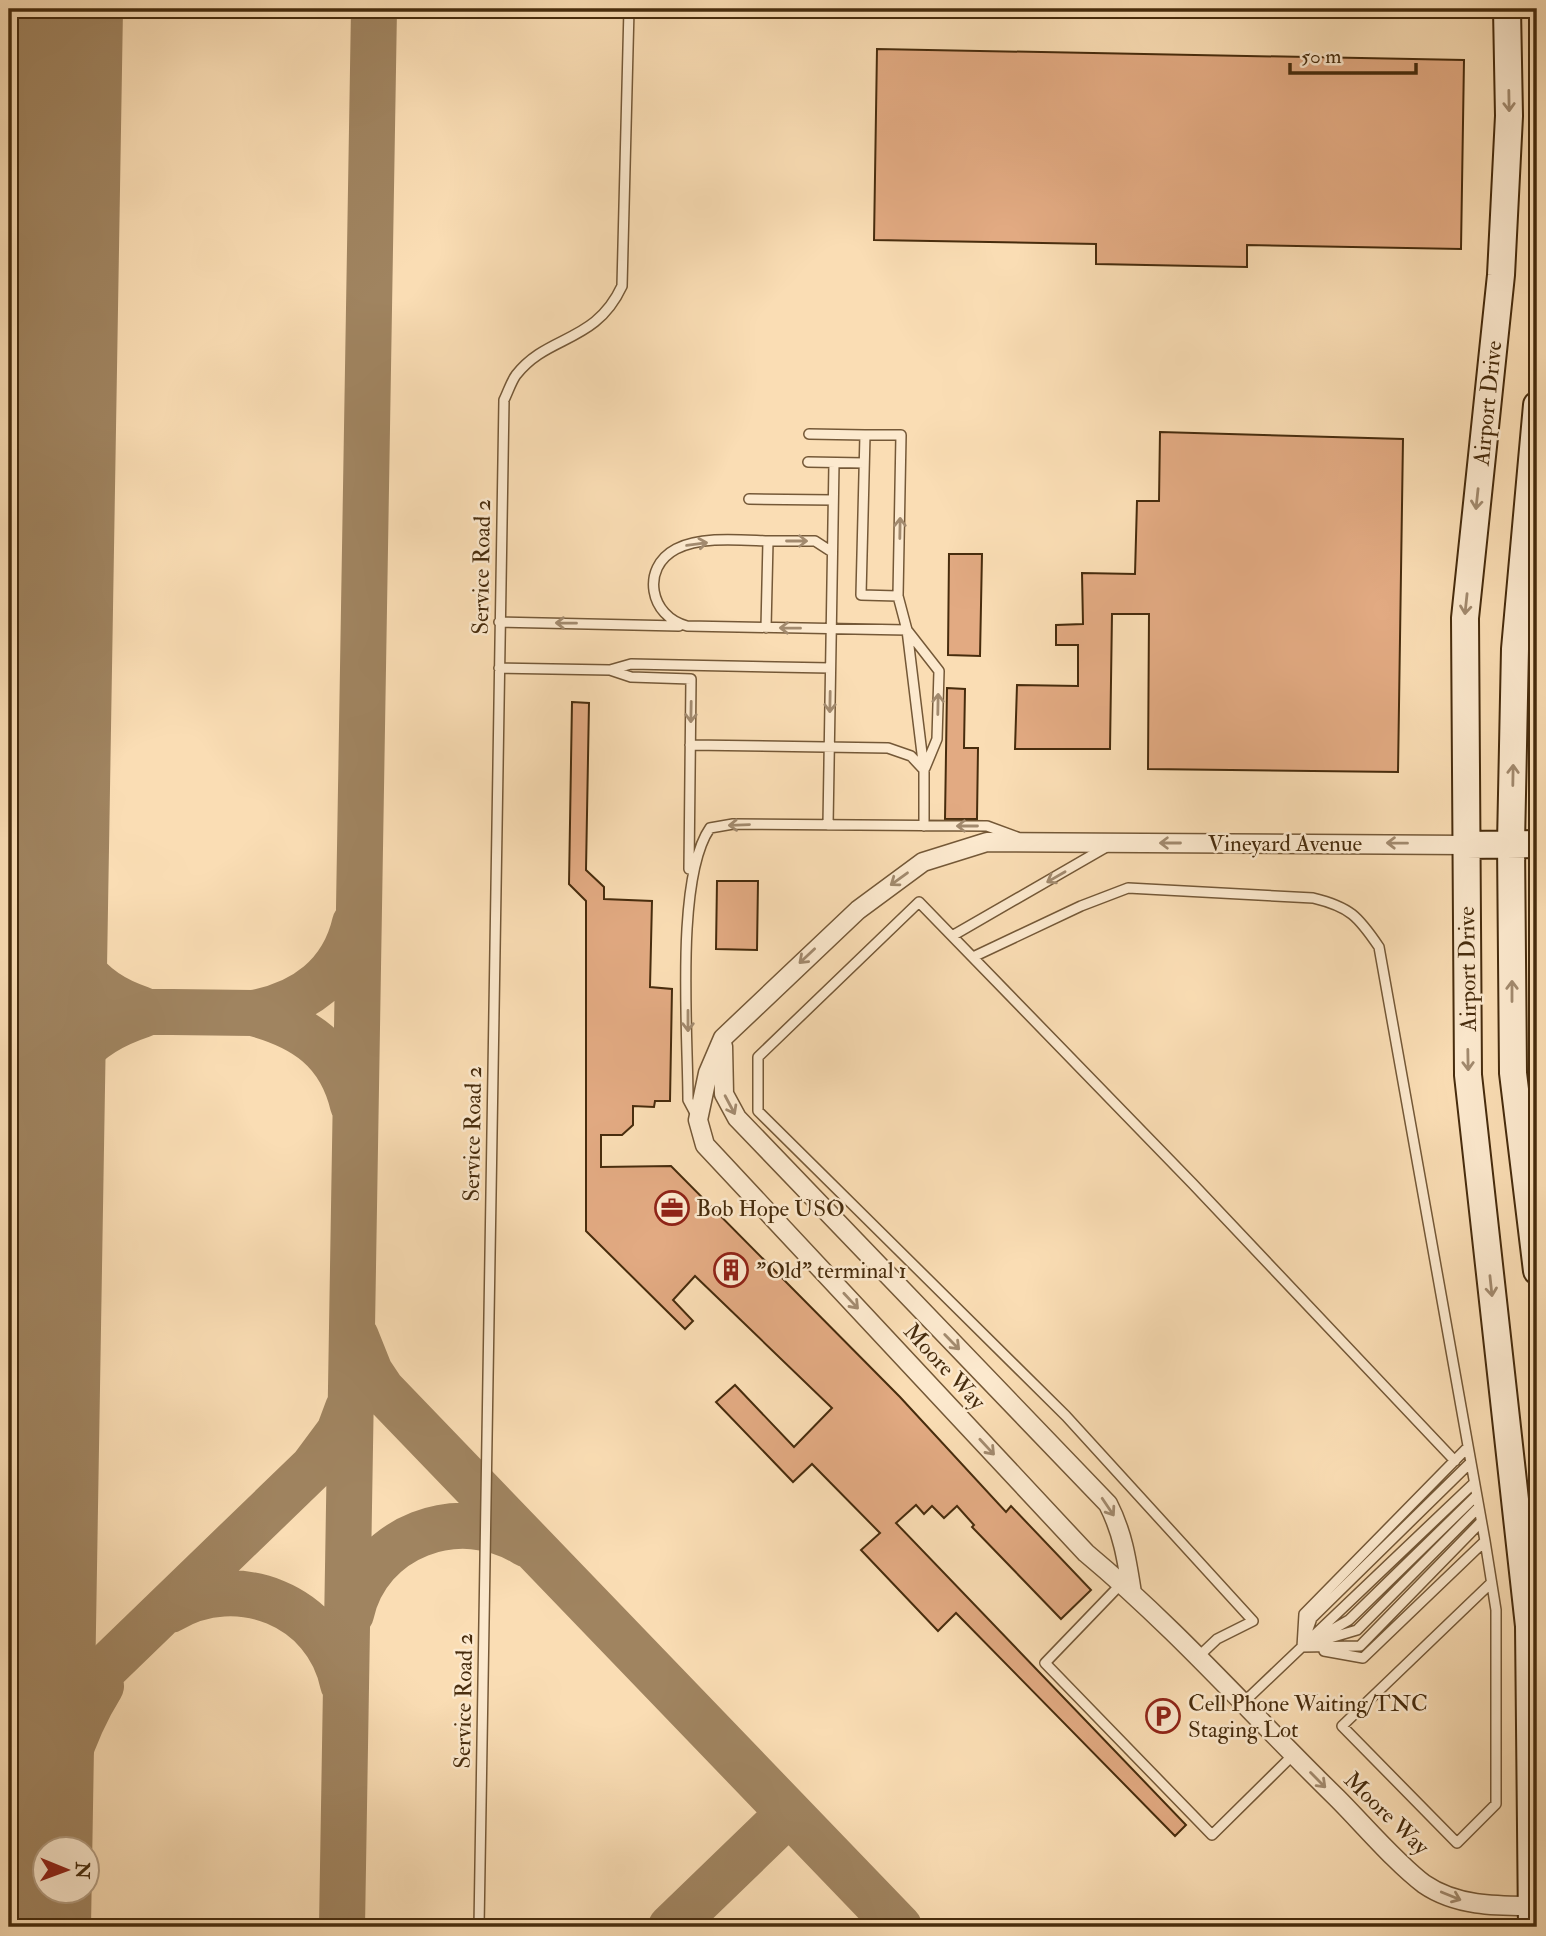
<svg xmlns="http://www.w3.org/2000/svg" width="1546" height="1936" font-family="'IM FELL Double Pica',serif">
  <style>
    .lines { fill: none; stroke-linecap: round; stroke-linejoin: round }
    .taxiway { stroke: #a08460; stroke-width: 46 }
    .runway { stroke: #a08460; stroke-width: 114 }
    .building { fill: #e2aa82; stroke: #472c0d; stroke-width: 2 }
    .service-casing { stroke: #745837; stroke-width: 12 }
    .minor-casing { stroke: #745837; stroke-width: 21 }
    .secondary-casing { stroke: #472c0d; stroke-width: 30 }
    .service { stroke: #fce9ce; stroke-width: 9 }
    .minor { stroke: #fce9ce; stroke-width: 18 }
    .secondary { stroke: #fce9ce; stroke-width: 26 }
    .oneway { stroke: #a28a6e }
    .labels { text-anchor: middle; stroke-width: 5; stroke-linejoin: round; paint-order: stroke }
    .street-label { font-size: 23px; fill: #472c0d; stroke: #fce9ce }
    .poi-label { font-size: 23px; fill: #472c0d; stroke: #fce9ce; text-anchor: start }
  </style>
  <rect width="100%" height="100%" fill="#faddb4"/>
  <filter id="stains"><feTurbulence type="fractalNoise" baseFrequency=".00286" numOctaves="4"/><feColorMatrix values="0 0 0 0 .2 0 0 0 0 .09 0 0 0 0 .02 0 0 0 .5 -.17"/></filter>
  <radialGradient id="worn" r=".72"><stop offset=".6" stop-color="#630" stop-opacity="0"/><stop offset="1" stop-color="#630" stop-opacity=".3"/></radialGradient>
  <g class="lines">
    <path class="taxiway" d="M51,891C64,950 80,989 141,1009
      M9,979C35,954 43,925 51,891
      M9,1010L253,1013C304,1004 343,975 355,923
      M253,1013C305,1027 340,1051 353,1105
      M9,1043L31,1078L47,1132
      M47,1134C60,1069 76,1037 142,1015
      M356,1337L370,1372L382,1390L899,1927
      M170,1610C237,1570 327,1605 343,1684
      M351,1614C368,1536 459,1502 526,1544
      M9,1751L25,1713L39,1651
      M9,1761L313,1467L339,1432L348,1408
      M47,1848C54,1793 71,1734 101,1686
      M36,1927L46,1857
      M342,1927L374,9
      M671,1927L789,1813"/>
    <path class="runway" d="M34,1927L66,9"/>
  </g>
  <path class="building" d="M877,49L1464,60L1461,249L1247,245V267L1096,264V244L874,240Z
    M1160,432L1403,439L1398,772L1148,769L1149,614H1112L1110,749H1015L1017,685L1078,686V645H1056V625L1083,624L1082,573L1135,574L1137,501H1159Z
    M949,554H982L980,656L948,655Z
    M947,688L965,689L964,748H978L977,819H945Z
    M572,702L589,703L586,870L604,887V899L652,901L650,987L672,989L670,1101H655L654,1107L633,1106V1125L622,1135H601V1167L671,1166L900,1397L1006,1512L1011,1506L1091,1590L1061,1619L972,1527L974,1525L957,1506L944,1518L932,1506L924,1514L916,1505L896,1523L1186,1825L1175,1836L956,1613L938,1631L861,1550L880,1533L812,1464L793,1482L716,1402L735,1385L794,1447L832,1408L695,1276L673,1300L693,1321L685,1329L586,1231V901L569,884Z
    M717,881H758L757,950L716,949Z"/>
  <g class="lines">
    <g class="service-casing">
      <path id="service" d="M809,434L865,435
        M808,462L864,463
        M749,499L833,500
        M768,541C740,540 701,536 676,549C640,568 650,617 687,626L907,630
        M898,596L861,595L865,435H901L898,596L907,630L924,770V826
        M499,622L679,626
        M766,628L768,541H815L832,552
        M907,630L939,671L937,739L925,768
        M499,668L610,670L631,677L691,679L689,869
        M610,670L631,664L830,668
        M690,745L888,748L911,756L924,770
        M828,825L834,463
        M952,936L1108,846
        M973,957L1081,906L1128,888L1313,898C1350,907 1358,916 1379,947L1485,1541L1496,1610V1804L1457,1843L1342,1726L1491,1583
        M697,1117L688,1100C688,1035 675,878 710,828L733,824L987,826L1017,837
        M1122,1583L1045,1663L1212,1835L1293,1755
        M1306,1635L1312,1618L1470,1463
        M1316,1639L1349,1620L1476,1496
        M1320,1641L1357,1630L1478,1508
        M1302,1647L1304,1614L1467,1448
        M1302,1647L1360,1646L1481,1522
        M1324,1651L1363,1658L1485,1541
        M1198,1657L1217,1639L1253,1621L1066,1416L758,1111V1057L919,902L1192,1183L1455,1461
        M1244,1702L1474,1483
        M479,1927L504,400C508,392 511,382 516,375C548,334 595,344 622,286L629,9"/>
    </g>
    <g class="minor-casing">
      <path id="minor" d="M1466,845L987,842L923,862L858,910L723,1038L708,1073L698,1120L705,1145L1086,1553C1176,1628 1253,1716 1337,1798C1363,1824 1396,1863 1424,1884C1456,1906 1495,1906 1532,1906
        M723,1046L724,1094L737,1118L1108,1504C1123,1533 1127,1561 1132,1593"/>
    </g>
    <g class="secondary-casing">
      <path id="secondary" d="M1507,9L1509,116L1501,275L1465,618L1468,1075L1529,1626L1532,1927
        M1537,405L1515,649L1511,843L1513,1073L1537,1271
        M1466,845L1537,844"/>
    </g>
    <use href="#service" class="service"/>
    <use href="#minor" class="minor"/>
    <use href="#secondary" class="secondary"/>
  </g>
  <defs><path id="oneway-shaft" d="M-6 0H5M1.5-3L5.5 0L1.5 3" fill="none" stroke-width="1.6" stroke-linecap="round" stroke-linejoin="round" transform="scale(1.75)"/></defs>
  <g class="oneway">
    <use href="#oneway-shaft" transform="translate(1509 101) rotate(89)"/>
    <use href="#oneway-shaft" transform="translate(1477 499) rotate(96)"/>
    <use href="#oneway-shaft" transform="translate(900 528) rotate(-89)"/>
    <use href="#oneway-shaft" transform="translate(797 541)"/>
    <use href="#oneway-shaft" transform="translate(697 544) rotate(-8)"/>
    <use href="#oneway-shaft" transform="translate(1466 604) rotate(96)"/>
    <use href="#oneway-shaft" transform="translate(566 623) rotate(-179)"/>
    <use href="#oneway-shaft" transform="translate(790 628) rotate(-179)"/>
    <use href="#oneway-shaft" transform="translate(830 702) rotate(91)"/>
    <use href="#oneway-shaft" transform="translate(938 704) rotate(-89)"/>
    <use href="#oneway-shaft" transform="translate(691 712) rotate(91)"/>
    <use href="#oneway-shaft" transform="translate(1513 775) rotate(-89)"/>
    <use href="#oneway-shaft" transform="translate(739 825) rotate(178)"/>
    <use href="#oneway-shaft" transform="translate(967 826) rotate(-180)"/>
    <use href="#oneway-shaft" transform="translate(1170 843) rotate(-180)"/>
    <use href="#oneway-shaft" transform="translate(1397 843) rotate(-179)"/>
    <use href="#oneway-shaft" transform="translate(1056 877) rotate(150)"/>
    <use href="#oneway-shaft" transform="translate(899 879) rotate(144)"/>
    <use href="#oneway-shaft" transform="translate(807 956) rotate(137)"/>
    <use href="#oneway-shaft" transform="translate(1512 991) rotate(-90)"/>
    <use href="#oneway-shaft" transform="translate(688 1021) rotate(90)"/>
    <use href="#oneway-shaft" transform="translate(1468 1060) rotate(89)"/>
    <use href="#oneway-shaft" transform="translate(730 1105) rotate(62)"/>
    <use href="#oneway-shaft" transform="translate(1491 1286) rotate(84)"/>
    <use href="#oneway-shaft" transform="translate(851 1301) rotate(47)"/>
    <use href="#oneway-shaft" transform="translate(952 1342) rotate(46)"/>
    <use href="#oneway-shaft" transform="translate(987 1447) rotate(47)"/>
    <use href="#oneway-shaft" transform="translate(1108 1507) rotate(56)"/>
    <use href="#oneway-shaft" transform="translate(1318 1780) rotate(45)"/>
    <use href="#oneway-shaft" transform="translate(1451 1896) rotate(22)"/>
  </g>
  <defs>
    <g id="office-ring" transform="scale(1.75)"><circle r="9.5" fill="#fce9ce" stroke="#8f2418" stroke-width="1.5"/><path d="M-6-3h4V-5.5h4V-3h4V5H-6ZM-1-4.5V-3h2v-1.5ZM-6 0V1H6V0Z" fill="#8f2418"/></g>
    <g id="building-ring" transform="scale(1.75)"><circle r="9.5" fill="#fce9ce" stroke="#8f2418" stroke-width="1.5"/><path d="M-4-6H4V6H1V3H-1V6H-4ZM-2.5-4.3h1.7v1.8h-1.7ZM.8-4.3h1.7v1.8H.8ZM-2.5-1h1.7V.8h-1.7ZM.8-1h1.7V.8H.8Z" fill="#8f2418"/></g>
    <g id="parking-ring" transform="scale(1.75)"><circle r="9.5" fill="#fce9ce" stroke="#8f2418" stroke-width="1.5"/><path d="M-3.5-5.5H1a3.5 3.5 0 0 1 0 7H-1V5.5H-3.5ZM-1-3.4V-.6H.8a1.4 1.4 0 0 0 0-2.8Z" fill="#8f2418"/></g>
  </defs>
  <g fill-rule="evenodd">
    <use href="#office-ring" x="672" y="1208"/>
    <use href="#building-ring" x="731" y="1270"/>
    <use href="#parking-ring" x="1163" y="1716"/>
  </g>
  <g class="labels">
    <g class="street-label">
      <text transform="translate(1487 403) rotate(-84)" y="8">Airport Drive</text>
      <text transform="translate(481 567) rotate(-89)" y="8">Service Road 2</text>
      <text x="1285" y="851">Vineyard Avenue</text>
      <text transform="translate(1467 969) rotate(-91)" y="8">Airport Drive</text>
      <text transform="translate(472 1134) rotate(-89)" y="8">Service Road 2</text>
      <text transform="translate(945 1366) rotate(47)" y="8">Moore Way</text>
      <text transform="translate(463 1701) rotate(-89)" y="8">Service Road 2</text>
      <text transform="translate(1387 1813) rotate(44)" y="8">Moore Way</text>
    </g>
    <g class="poi-label">
      <text x="696" y="1216">Bob Hope USO</text>
      <text x="756" y="1278">"Old" terminal 1</text>
      <text x="1188" y="1711">Cell Phone Waiting/TNC<tspan x="1188" dy="26">Staging Lot</tspan></text>
    </g>
  </g>
  <rect width="1546" height="1936" fill="none" stroke="#faddb4" stroke-width="35"/>
  <rect x="10" y="10" width="1525" height="1915" fill="none" stroke="#472c0d" stroke-width="3.5"/>
  <rect x="18" y="18" width="1511" height="1901" fill="none" stroke="#472c0d" stroke-width="2"/>
  <g transform="translate(66 1870) rotate(91)"><circle r="33" fill="#fce9ce" stroke="#b49d81" stroke-width="2"/>
  <path d="M0-5L12 26L0 18L-12 26Z" fill="#8f2418"/>
  <text y="-10" font-size="19" font-weight="bold" text-anchor="middle" fill="#472c0d">N</text>
  </g>
  <path d="M1290 63v10h126v-10" fill="none" stroke="#472c0d" stroke-width="3.5"/>
  <text x="1301" y="63" font-size="21" fill="#472c0d" stroke="#fce9ce" stroke-width="5" paint-order="stroke">50 m</text>
  <rect width="100%" height="100%" filter="url(#stains)"/>
  <rect width="100%" height="100%" fill="url(#worn)"/>
</svg>
